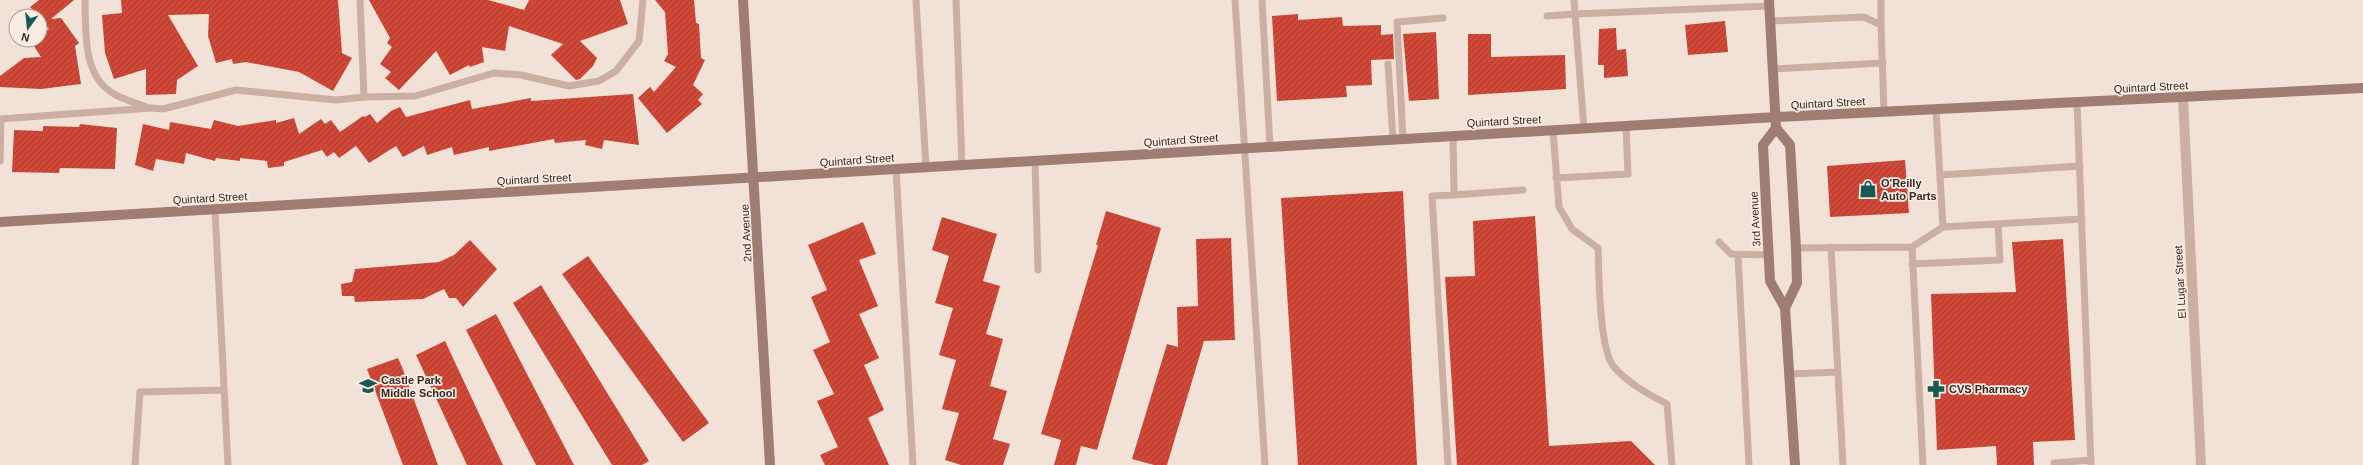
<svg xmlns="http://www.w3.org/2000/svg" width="2363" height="465" font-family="Arial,sans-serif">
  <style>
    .building { fill: url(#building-hatch) }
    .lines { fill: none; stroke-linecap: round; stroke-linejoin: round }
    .lane { stroke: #cbafa2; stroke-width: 7 }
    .street { stroke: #cbafa2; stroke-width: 10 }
    .secondary { stroke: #9f7d73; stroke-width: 10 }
    .labels { text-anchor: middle; stroke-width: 3.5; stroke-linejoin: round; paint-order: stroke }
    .street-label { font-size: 11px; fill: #352825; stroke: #faece2 }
    .poi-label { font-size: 11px; font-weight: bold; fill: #352825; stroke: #faece2; text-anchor: start }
  </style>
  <defs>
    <pattern id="building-hatch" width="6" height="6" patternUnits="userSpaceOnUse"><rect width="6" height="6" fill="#cf4838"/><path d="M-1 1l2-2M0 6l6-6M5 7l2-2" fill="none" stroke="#a93c2f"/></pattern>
  </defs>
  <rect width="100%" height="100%" fill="#f2e1d6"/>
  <path class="building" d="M39,0H74L51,19L61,18L79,43L75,46L81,84L41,89L0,87V76L24,58L41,57L34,46V41L40,40V36L49,29L30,7Z
    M121,0H338L342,53L352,58L333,91L299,72L246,62L233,64L232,59L216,63L208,36L209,14L168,15L198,66L177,80L176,94L146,95V69L114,79L105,53L102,15L122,13Z
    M369,0H488L524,10L529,0H620L628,24L580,41L597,58L593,66L580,79L576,80L551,55L563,44L509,26L505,51L482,47L484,62L470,67L469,65L450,75L436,51L399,90L385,78L391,72L380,64L392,47L387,43L390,38Z
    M655,0H694L696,23L699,24L701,58L705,60L693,85L703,94L698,100L702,104L667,133L638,98L650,87L654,92L676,67L664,61L668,54L665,12Z
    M1298,14V20L1342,17L1343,26L1381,25V35L1393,34L1394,59L1371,60L1372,85L1346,86L1347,97L1277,101L1272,16Z
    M1725,21L1728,52L1688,55L1685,25Z
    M1616,28L1617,50L1626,49L1628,76L1604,78V65H1598L1599,29Z
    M1436,32L1439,99L1409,101L1403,34Z
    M1468,34H1491V57L1565,55L1566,89L1468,95Z
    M633,94L639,145L604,140L602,149L585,145L586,140L555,143L554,139L489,151V147L454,155L452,147L427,155L424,146L403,157L396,146L369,163L356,146L339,158L334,152L327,157L322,150L284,162V166L268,168L267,161L240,158V161L216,158L215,161L186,153L184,164L156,159L153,171L135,165L143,124L169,130L170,122L211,129L214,120L238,126L276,120V123L294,118L299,134L321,119L325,124L331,120L340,132L363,116L365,117L370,114L377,123L391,111L400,107L406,117L470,100L472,109L531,98V101Z
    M80,124L117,128L115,169L60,168L59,173L12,172L14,130L43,131V126L79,127Z
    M1905,160L1909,213L1830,217L1827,166Z
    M1403,191L1417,465H1298L1281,198Z
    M1106,211L1161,228L1097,450L1081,446L1076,465H1054L1061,440L1041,434L1098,245H1096Z
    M1535,216L1549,446L1631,441L1655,465H1457L1445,277L1475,276L1473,221Z
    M942,217L997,234L983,281L1000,286L986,334L1003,339L990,386L1007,391L993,439L1010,444L1003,465H961L945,460L959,413L942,409L956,360L939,355L953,308L935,303L949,256L932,250Z
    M863,222L876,254L859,260L878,306L859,314L879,358L864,365L884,410L868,418L889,465H825L820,455L838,447L817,401L834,394L813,350L830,342L811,297L827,290L808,245Z
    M1231,238L1235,340L1204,341L1167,465H1154L1132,459L1167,344L1178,347L1177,307L1198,306L1196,239Z
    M2063,239L2075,440L2033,442L2034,465H1997L1996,446L1937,450L1931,294L2016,292L2012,242Z
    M470,240L497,269L463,307L456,298H449L444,289L423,299L355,302L354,296H342L341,284L352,282L355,269L439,262L454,255Z
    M588,256L709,423L683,442L562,274Z
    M541,285L649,461L642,465H612L513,303Z
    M496,314L574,465H536L466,330Z
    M445,341L503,465H467L416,355Z
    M398,358L402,367L438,465H403L367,369Z"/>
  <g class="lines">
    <path class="lane" d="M85,0C86,31 82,76 114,94C124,100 137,103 148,108
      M360,0L364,97
      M916,0L926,167
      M956,0L962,166
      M1235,0L1265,465
      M1262,0L1270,146
      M1881,0V25
      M1547,16L1575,14L1574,0
      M1770,21L1864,17L1881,25L1884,112
      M1388,64L1393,140
      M1773,69L1883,63
      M2077,103L2091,465
      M1936,110L1943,227L2082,219
      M0,119L151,108L163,109L236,90L336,100L364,97L415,96L494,73L521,75L569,86L599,81L616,71L639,41L643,0
      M1584,129L1575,14L1769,6
      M1553,131L1559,207L1572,229L1598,248C1599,273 1599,350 1614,367C1629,384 1648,394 1667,404L1672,465
      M1453,136L1454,195L1523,190
      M1403,139L1397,22L1443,18
      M0,161L1,119
      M1035,161L1038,270
      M896,169L913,465
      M1940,175L2080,166
      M1556,178L1628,174L1626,126
      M215,210L228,465
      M1719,242L1731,254L1769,255
      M1831,247L1843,465
      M1912,247L1923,465
      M1796,248L1912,247L1943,227
      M1738,256L1749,465
      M1912,264L2000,260L1998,224
      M1790,374L1838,372
      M135,465L140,392L224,390
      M1448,465L1432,196L1454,195
      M2054,465V463L2091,460"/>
    <path class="street" d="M2183,98L2201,465"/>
    <path class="secondary" d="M743,0L770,465
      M1769,0L1776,128L1763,145L1766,205L1770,281L1785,308L1795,465
      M1776,128L1790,145L1796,248L1797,283L1785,308
      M0,222L1776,117L2363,88"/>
  </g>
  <defs>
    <g id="shop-bare" transform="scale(1.38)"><path d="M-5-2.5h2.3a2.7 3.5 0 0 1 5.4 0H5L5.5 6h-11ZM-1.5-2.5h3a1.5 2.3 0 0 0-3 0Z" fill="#185954" stroke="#faece2" stroke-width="2.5" paint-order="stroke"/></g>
    <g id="school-bare" transform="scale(1.38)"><path d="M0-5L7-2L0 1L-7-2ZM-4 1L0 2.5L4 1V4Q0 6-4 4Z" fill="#185954" stroke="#faece2" stroke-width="2.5" paint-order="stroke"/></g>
    <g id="pharmacy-bare" transform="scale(1.38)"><path d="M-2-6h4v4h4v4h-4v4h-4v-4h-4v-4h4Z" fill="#185954" stroke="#faece2" stroke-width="2.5" paint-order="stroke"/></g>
  </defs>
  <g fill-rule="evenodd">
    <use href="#shop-bare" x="1868" y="189"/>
    <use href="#school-bare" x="368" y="386"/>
    <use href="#pharmacy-bare" x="1936" y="389"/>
  </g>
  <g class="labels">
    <g class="street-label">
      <text transform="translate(2151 87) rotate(-3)" y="4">Quintard Street</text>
      <text transform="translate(1828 103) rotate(-3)" y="4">Quintard Street</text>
      <text transform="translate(1504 121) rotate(-3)" y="4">Quintard Street</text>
      <text transform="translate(1181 140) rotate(-4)" y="4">Quintard Street</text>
      <text transform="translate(857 160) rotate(-4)" y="4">Quintard Street</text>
      <text transform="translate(534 179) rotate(-3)" y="4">Quintard Street</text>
      <text transform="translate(210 198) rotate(-3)" y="4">Quintard Street</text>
      <text transform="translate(1755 219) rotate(-93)" y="4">3rd Avenue</text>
      <text transform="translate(746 233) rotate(-93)" y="4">2nd Avenue</text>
      <text transform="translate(2180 282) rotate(-93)" y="4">El Lugar Street</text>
    </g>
    <g class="poi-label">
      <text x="1881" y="187">O'Reilly<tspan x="1881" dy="13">Auto Parts</tspan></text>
      <text x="381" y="384">Castle Park<tspan x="381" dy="13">Middle School</tspan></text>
      <text x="1949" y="393">CVS Pharmacy</text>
    </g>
  </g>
  <g transform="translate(28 28) rotate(195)"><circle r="19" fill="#faece2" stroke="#ab9e96"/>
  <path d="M0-3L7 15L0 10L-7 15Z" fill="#185954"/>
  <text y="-6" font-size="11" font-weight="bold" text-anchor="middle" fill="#352825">N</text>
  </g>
</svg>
